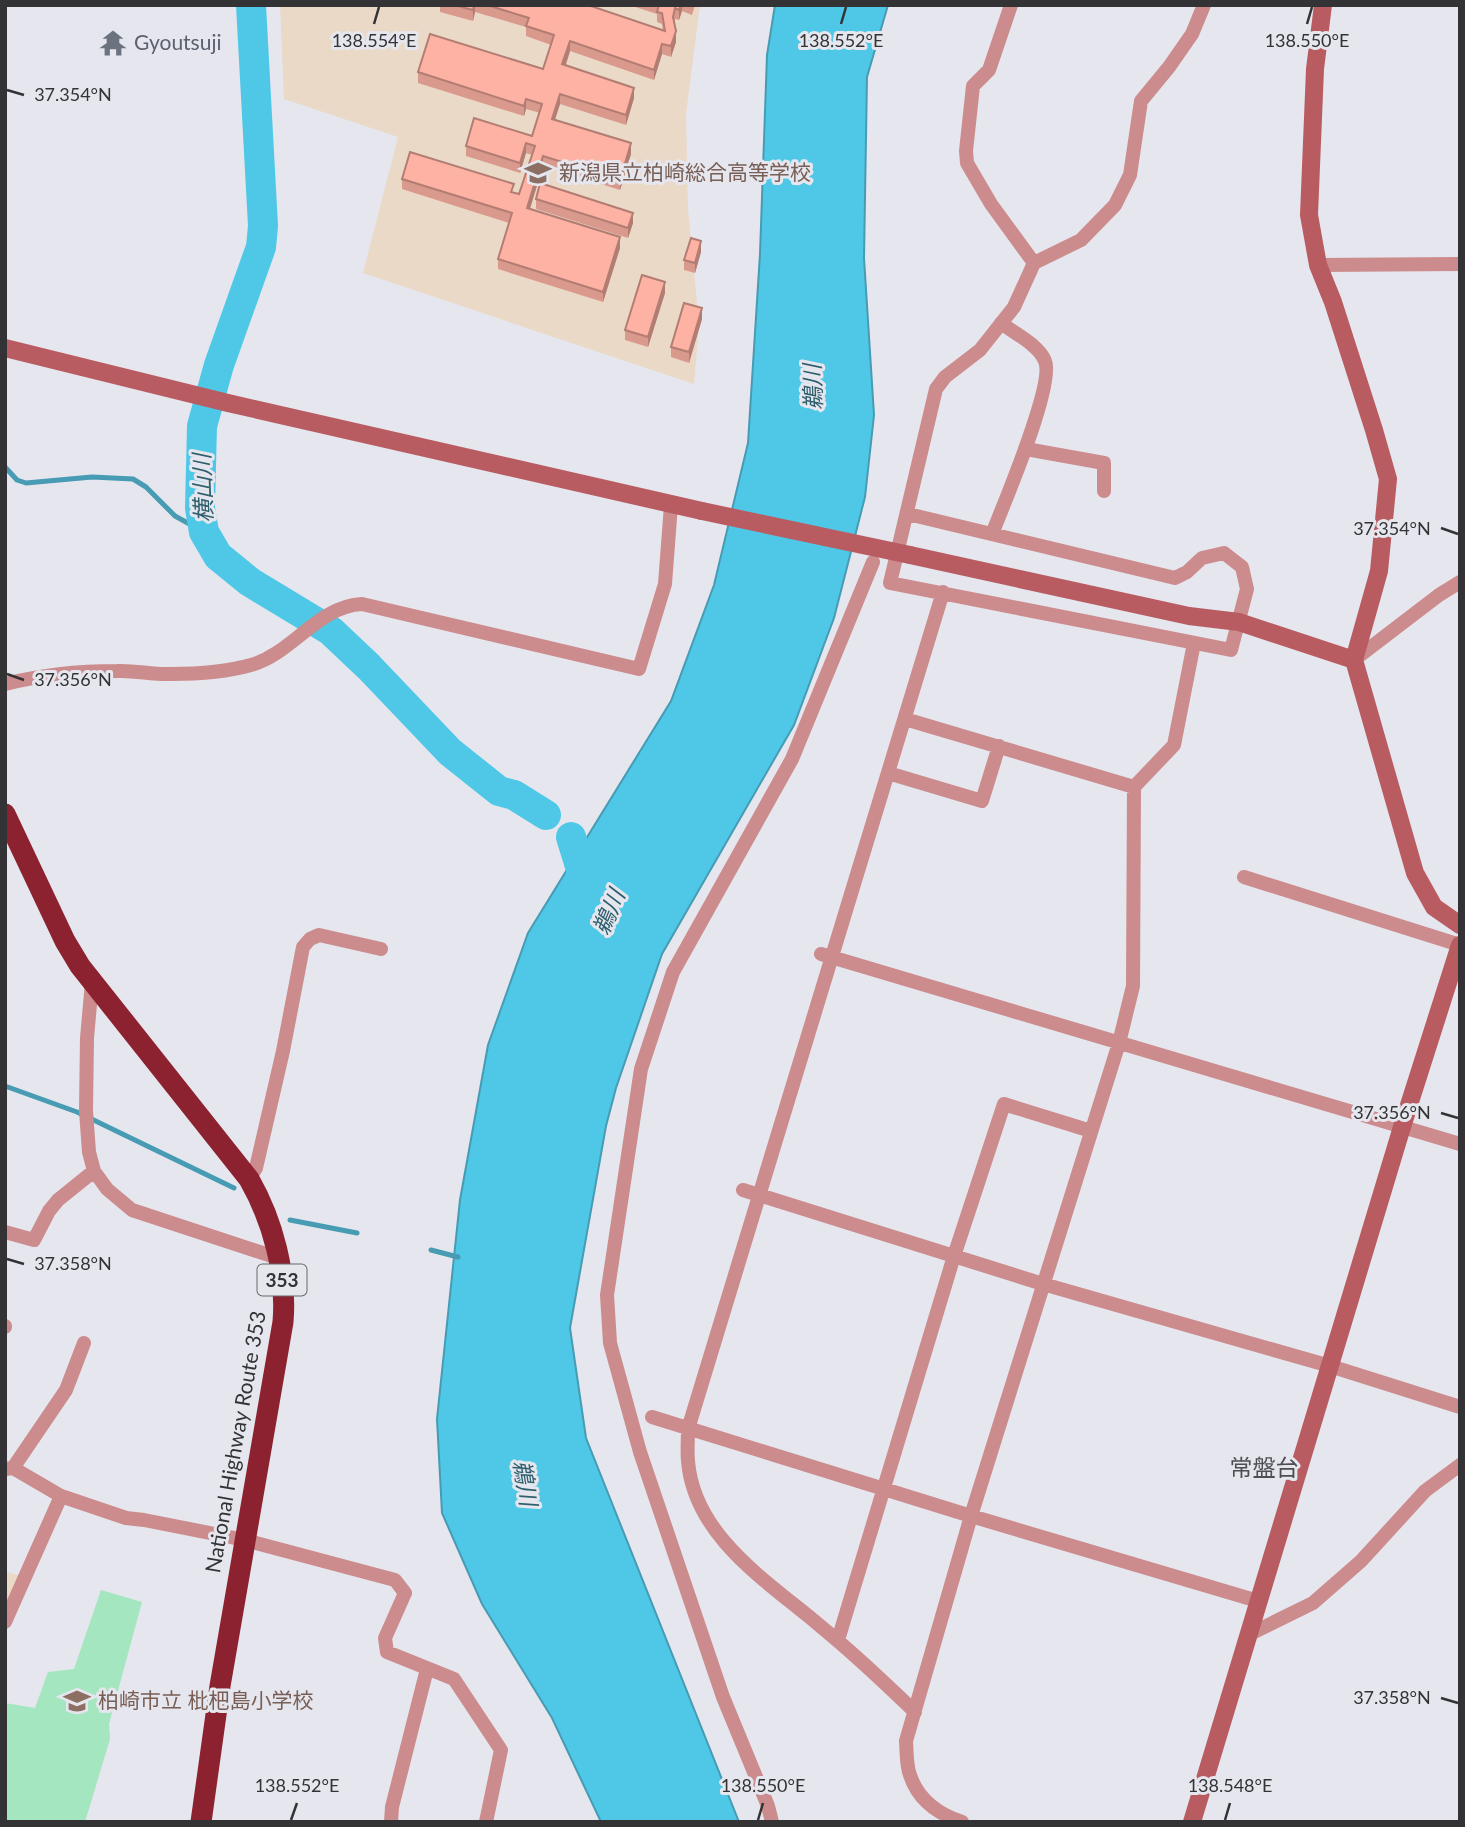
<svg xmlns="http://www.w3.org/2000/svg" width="1465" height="1827" font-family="Lato,'Noto Sans JP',sans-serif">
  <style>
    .education { fill: #ebd9c8 }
    .green { fill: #a4e6bf }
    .water { fill: #4fc8e8; stroke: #479bb3; stroke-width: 2 }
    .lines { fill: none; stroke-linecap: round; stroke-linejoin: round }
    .stream { stroke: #479bb3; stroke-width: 5 }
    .river { stroke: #4fc8e8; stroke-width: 30 }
    .street { stroke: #cc8b8c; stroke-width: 14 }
    .secondary { stroke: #b95c61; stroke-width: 18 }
    .highway { stroke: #8c2230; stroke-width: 21 }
    .secondary-bridge { stroke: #b95c61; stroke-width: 18 }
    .wall { fill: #da998d }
    .shaded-wall { fill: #b27d73 }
    .building { fill: #feb2a4; stroke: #b27d73; stroke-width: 2 }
    .ticks { fill: none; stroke: #333336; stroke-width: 2.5 }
    .labels { text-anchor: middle; stroke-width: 6; stroke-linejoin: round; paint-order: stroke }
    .shield { fill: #e5e6ee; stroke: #68696d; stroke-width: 2 }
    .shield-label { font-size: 19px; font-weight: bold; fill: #333336 }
    .worship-label { font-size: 21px; fill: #5b616d; stroke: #e5e6ee; text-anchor: start }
    .education-label { font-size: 21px; fill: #785e54; stroke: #e5e6ee; text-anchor: start }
    .street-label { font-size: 21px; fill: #333336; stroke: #e5e6ee }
    .water-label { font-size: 23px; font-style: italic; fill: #2d5f6c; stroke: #e5e6ee }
    .neighbourhood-label { font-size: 23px; fill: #4d4e54; stroke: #e5e6ee }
    .ticks-label { font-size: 18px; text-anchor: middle; fill: #333336; stroke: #e5e6ee; stroke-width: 6; stroke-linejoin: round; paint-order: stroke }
  </style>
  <rect width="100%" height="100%" fill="#e5e6ee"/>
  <path class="education" d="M280,5H700L686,114L688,209L699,325L694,384L363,273L398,137L284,99Z
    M5,1571L20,1576L5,1611Z"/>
  <path class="green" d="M101,1590L142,1602L109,1724L110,1739L85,1822H5V1703L35,1708L48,1672L74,1669Z"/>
  <path class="water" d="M775,5H888L867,77L864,258L874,415L865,497L834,618L794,725L662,954L616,1088L606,1126L570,1328L586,1438L739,1822H601L552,1718L482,1604L442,1513L437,1419L460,1200L488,1045L528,933L671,701L714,585L748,443L760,254L767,55Z"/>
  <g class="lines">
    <path class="stream" d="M5,467L17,480L26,483L92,477L133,479L146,487L175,516L204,532
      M5,1086L77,1112L234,1188
      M290,1220L357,1233
      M431,1250L458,1257"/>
    <path class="river" d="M251,5L263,226L261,247L219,365L202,426L200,508L204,532L218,556L250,582L331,631L369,667L450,752L499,791L514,795L546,815
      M571,837L588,892"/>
    <path class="street" d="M1011,5L989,70L973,86L966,151L967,163L991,204L1034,263
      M1318,265L1460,264
      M1026,449L1104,463V491
      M908,514L1175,578L1187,572L1202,558L1224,553L1242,567L1247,589L1231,650L890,583L936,389L945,377L980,350L1014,307L1034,263L1081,240L1115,205L1130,175L1141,101L1169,67L1192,34L1204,5
      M992,534C1003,506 1055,384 1045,361C1039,345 1014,333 1001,323
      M1354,660L1439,595L1460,582
      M5,684C41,675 80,671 117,671C135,670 153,675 171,674C196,674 226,672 251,665C292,654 318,606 362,604L639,669L665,584L671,505
      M905,719L1134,787
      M888,773L982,801L999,746
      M1244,877L1460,945
      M821,954L1460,1144
      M92,982L87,1038L86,1111L89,1152L94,1171L107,1189L132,1210L278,1258
      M249,1179L256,1168L283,1051L303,947L310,939L319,935L381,949
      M743,1190L1043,1284L1330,1366L1460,1407
      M5,1232L34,1240L49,1211L58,1200L94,1171
      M5,1327V1326
      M652,1417L971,1516L1258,1601
      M13,1468L66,1390L84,1343
      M5,1469L13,1468L61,1496L126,1518L144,1520L245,1540L395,1580L405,1593L385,1638L387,1652L454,1679L501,1750L486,1822
      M5,1622L61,1496
      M1248,1635L1313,1603L1361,1561L1425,1491L1460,1465
      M838,1640L954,1256L1004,1104L1091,1131
      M915,1712C884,1682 852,1652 819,1625C767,1581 694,1536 688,1461C687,1451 688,1439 688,1429L943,592
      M391,1822L392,1807L427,1669
      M772,1822L768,1806L723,1697L640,1452L610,1343L607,1295L641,1069L673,972L792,759L873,562
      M962,1822C938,1814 918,1800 910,1775C906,1765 907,1752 906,1741L971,1516L1119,1043L1133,986L1134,787L1174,745L1194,643"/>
    <path class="secondary" d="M1323,5L1315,69L1309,215L1318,265L1333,302L1374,430L1388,479L1379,571L1354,660L1415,873L1434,907L1460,925
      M5,348L228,403L702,511
      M910,555L1189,616L1239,622L1354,660
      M1192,1822L1402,1127L1460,945"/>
    <path class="highway" d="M5,814L65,941L80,966L249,1179C273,1221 287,1274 283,1322L220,1686L201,1822"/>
    <path class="secondary-bridge" d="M702,511L910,555"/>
  </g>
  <path class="wall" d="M440,5H588L663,31L662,24L657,22V14L629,5H695L692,15L682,11L679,20L675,19L674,23L676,42L671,57L662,54L654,80L570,51L566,65L634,98L626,125L560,104L555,119L631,154L620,190L543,166L530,209L620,248L603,302L498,269V259L509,223L402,189V179L514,192L519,194L532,155L526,153L520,173L466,156V146L532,136L540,113L526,109L524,116L418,83V72L543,69L551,45L526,36V27L475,12L473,21L440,12Z
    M536,199L633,223L628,238L536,209Z
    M701,252L695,273L684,270V260Z
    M665,293L648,347L625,340V330Z
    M702,319L689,363L671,357V347Z"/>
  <path class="shaded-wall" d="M474,5H475V12L473,21V10Z
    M681,5H682V11L679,20V10Z
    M676,31V42L671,57V46Z
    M570,41V51L562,75V64Z
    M662,44V54L654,80V70Z
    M634,88V98L626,125V115Z
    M560,94V104L552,129V119Z
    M526,99V109L524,116V106Z
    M526,143V153L520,173V163Z
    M631,143V154L620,190V180Z
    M543,156V166L527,218V208Z
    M633,213V223L628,238V228Z
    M620,237V248L603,302V292Z
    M701,241V252L695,273V263Z
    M665,282V293L648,347V337Z
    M702,308V319L689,363V352Z"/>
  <path class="building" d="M454,5H474L473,10Z
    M487,5H588L665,31L662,13L657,12L659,5H681L679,10L675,8L673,17L676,31L671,46L662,44L654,70L570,41L562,64L634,88L626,115L560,94L552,119L631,143L620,180L543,156L527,208L620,237L603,292L498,259L512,213L402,179L410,152L514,184L511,192L519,194L535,146L526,143L520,163L466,146L474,118L532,136L542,104L526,99L524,106L418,72L430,34L543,69L554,35L526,26L529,18Z
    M540,183L633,213L628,228L536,199Z
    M691,238L701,241L695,263L684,260Z
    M642,275L665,282L648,337L625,330Z
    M684,303L702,308L689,352L671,347Z"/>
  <path class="ticks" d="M374,24L379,7M841,24L846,7M1307,24L1312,7M7,90L24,95M1441,528L1458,534M7,674L24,680M1441,1113L1458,1118M7,1259L24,1264M1441,1698L1458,1703M291,1820L297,1803M758,1820L763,1803M1225,1820L1230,1803"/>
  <defs>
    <g id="temple-bare" transform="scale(2.1)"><path d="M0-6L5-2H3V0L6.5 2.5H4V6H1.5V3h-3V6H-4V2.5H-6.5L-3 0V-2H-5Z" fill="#6b7280" stroke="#e5e6ee" stroke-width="2.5" paint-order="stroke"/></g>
    <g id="school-bare" transform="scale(2.1)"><path d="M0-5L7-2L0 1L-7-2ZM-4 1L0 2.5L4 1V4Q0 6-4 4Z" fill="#8d6e63" stroke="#e5e6ee" stroke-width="2.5" paint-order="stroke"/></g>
  </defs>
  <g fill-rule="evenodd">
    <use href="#temple-bare" x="113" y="43"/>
    <use href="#school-bare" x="538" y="173"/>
    <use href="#school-bare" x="77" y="1701"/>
  </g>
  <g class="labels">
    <rect class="shield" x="257.5" y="1264.5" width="49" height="31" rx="5"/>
    <g class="shield-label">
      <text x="282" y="1287">353</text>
    </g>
    <g class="worship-label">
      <text x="134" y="50">Gyoutsuji</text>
    </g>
    <g class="education-label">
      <text x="559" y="180">新潟県立柏崎総合高等学校</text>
      <text x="98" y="1708">柏崎市立 枇杷島小学校</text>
    </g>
    <g class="street-label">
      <text transform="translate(236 1442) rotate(-80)" y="7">National Highway Route 353</text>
    </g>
    <g class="water-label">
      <text transform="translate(813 387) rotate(-92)" y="8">鵜川</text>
      <text transform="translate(203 488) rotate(-92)" y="8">横山川</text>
      <text transform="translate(609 912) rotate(-67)" y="8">鵜川</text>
      <text transform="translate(525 1483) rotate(80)" y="8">鵜川</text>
    </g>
    <g class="neighbourhood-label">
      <text x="1264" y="1476">常盤台</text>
    </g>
  </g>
  <g class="ticks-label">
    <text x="374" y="47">138.554°E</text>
    <text x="841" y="47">138.552°E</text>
    <text x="1307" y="47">138.550°E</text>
    <text x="73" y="101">37.354°N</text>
    <text x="1392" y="535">37.354°N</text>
    <text x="73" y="686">37.356°N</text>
    <text x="1392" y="1119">37.356°N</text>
    <text x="73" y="1270">37.358°N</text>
    <text x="1392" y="1704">37.358°N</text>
    <text x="297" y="1792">138.552°E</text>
    <text x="763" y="1792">138.550°E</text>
    <text x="1230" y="1792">138.548°E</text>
  </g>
  <rect width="1465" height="1827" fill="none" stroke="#333336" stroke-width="14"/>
</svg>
